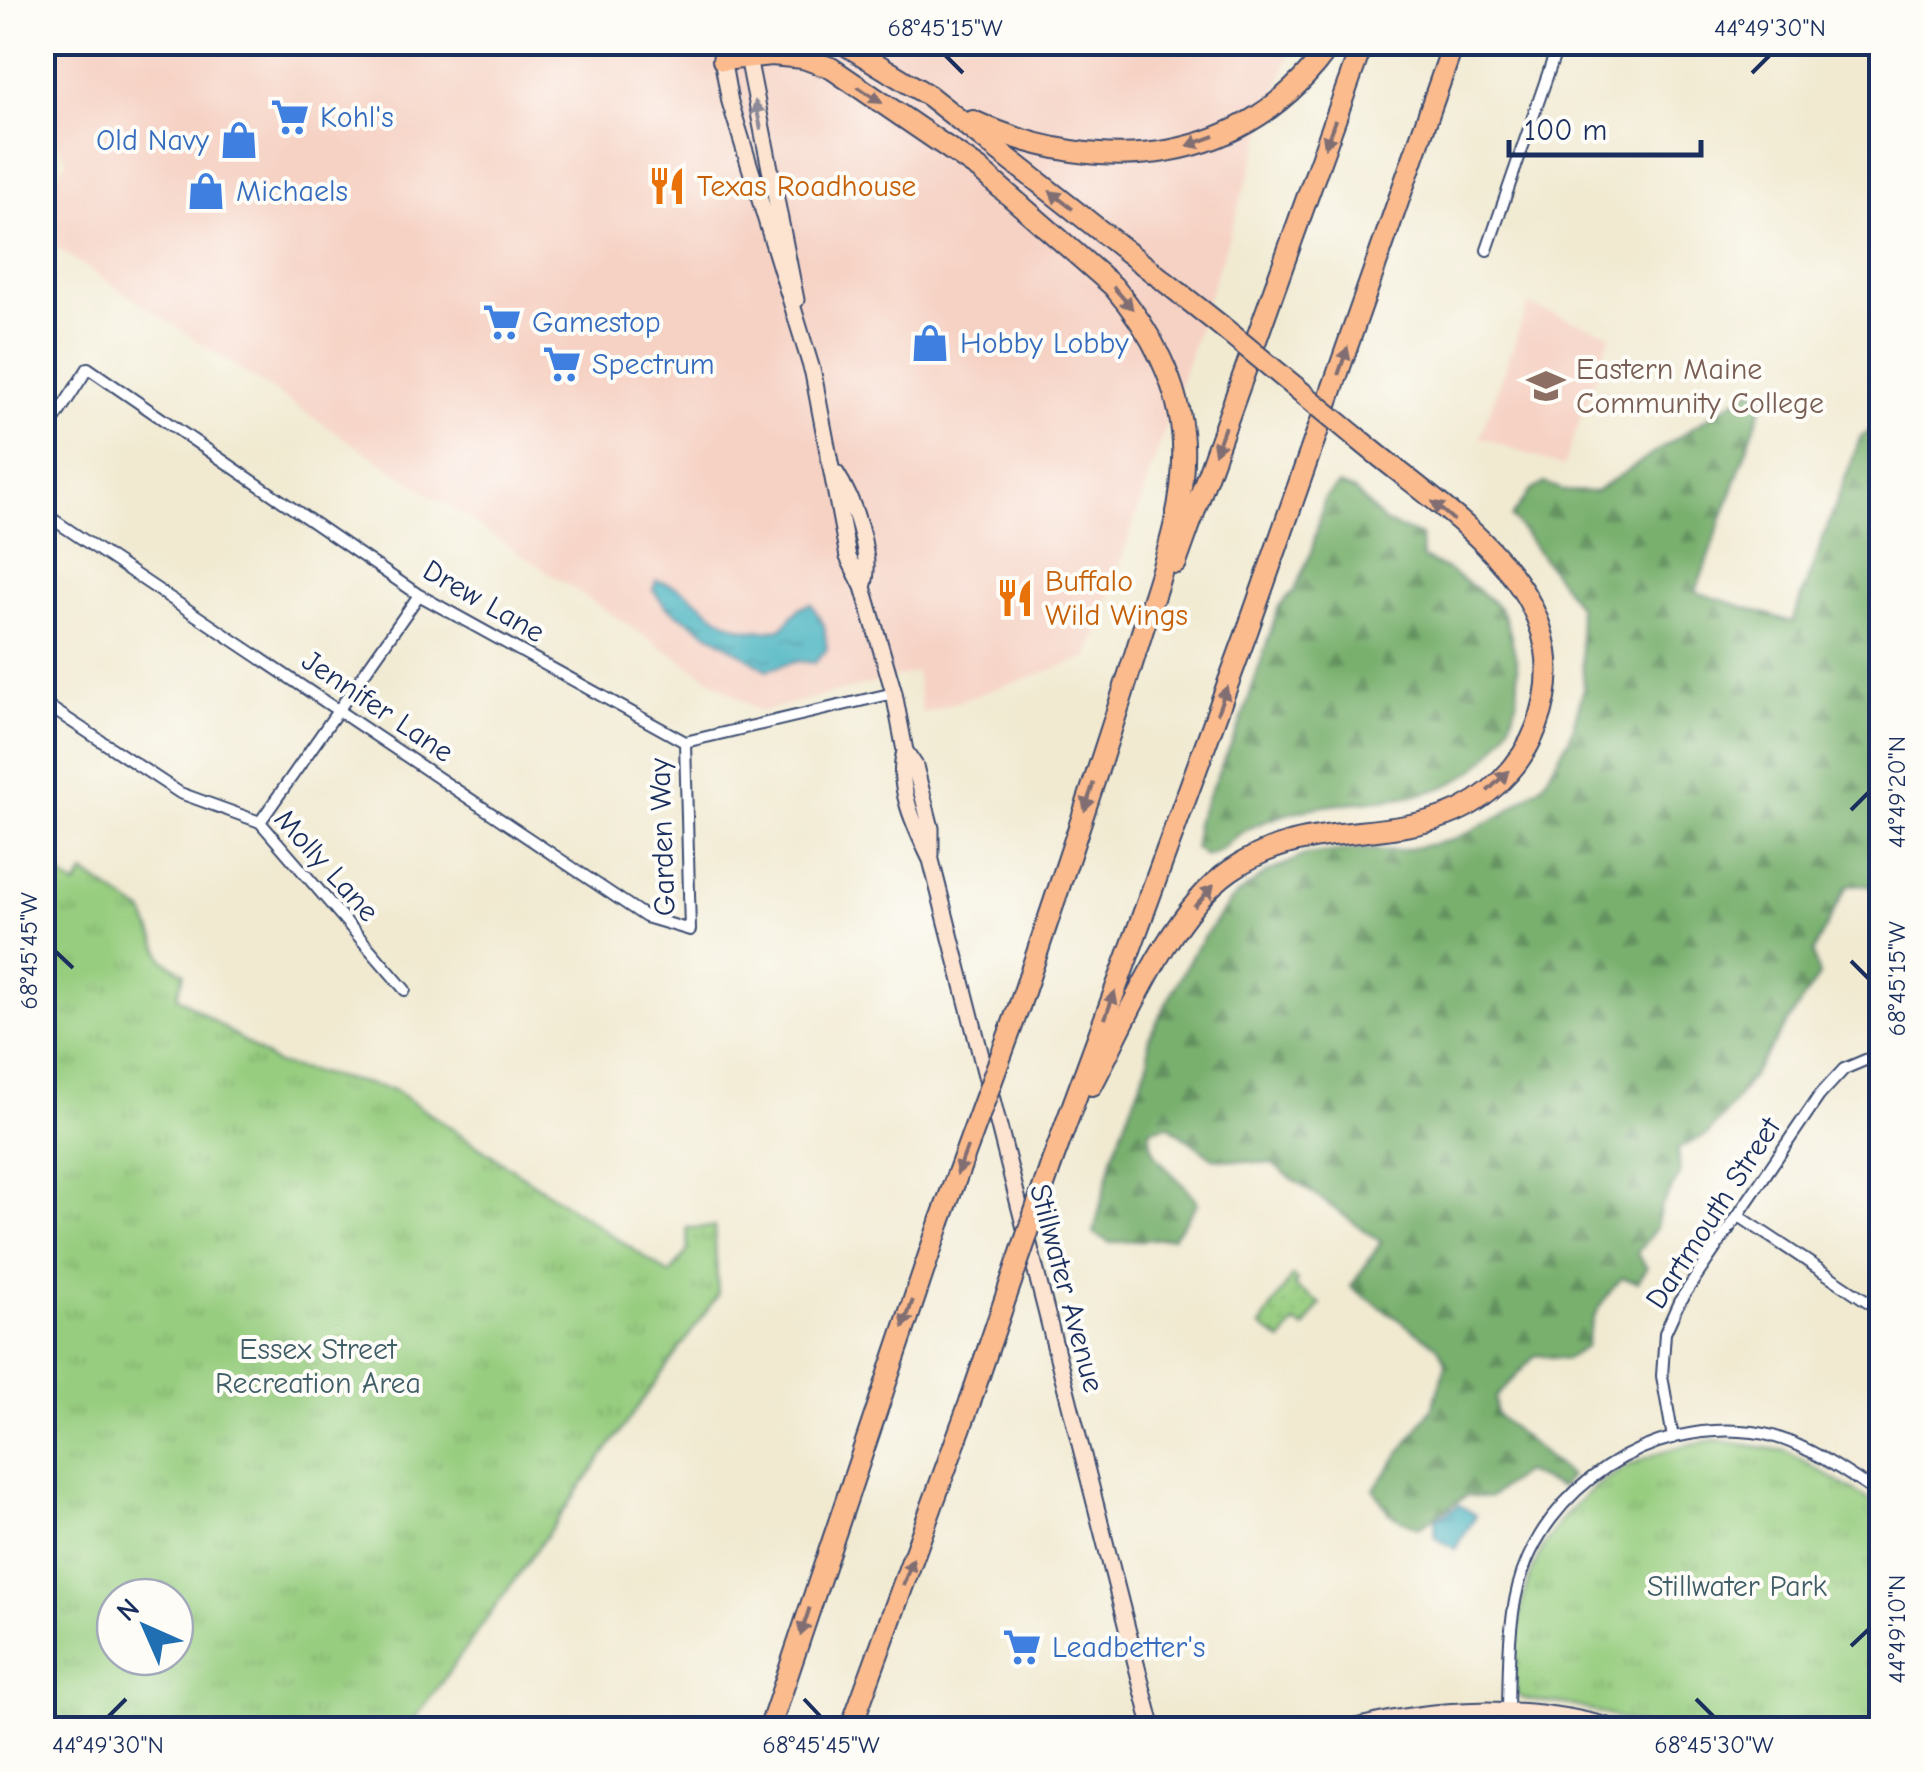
<svg xmlns="http://www.w3.org/2000/svg" width="1924" height="1772" font-family="'Comic Neue',sans-serif">
  <style>
    .built { fill: #f6d2c4 }
    .grass { fill: url(#grass-dots); stroke: #597e6e; stroke-width: 2.5 }
    .forest { fill: url(#forest-firs); stroke: #4a7066; stroke-width: 2.5 }
    .park { fill: url(#park-tufts); stroke: #597e6e; stroke-width: 2.5; fill-rule: evenodd }
    .water { fill: url(#water-ripples); stroke: #30708f; stroke-width: 2.5 }
    .lines { fill: none; stroke-linecap: round; stroke-linejoin: round }
    .street-casing { stroke: #3b4b6f; stroke-width: 14 }
    .secondary-casing { stroke: #3b4b6f; stroke-width: 19 }
    .highway-casing { stroke: #3b4b6f; stroke-width: 24 }
    .street { stroke: #fff; stroke-width: 10 }
    .secondary { stroke: #fde4d1; stroke-width: 15 }
    .highway { stroke: #fbbb8d; stroke-width: 20 }
    .highway-bridge-casing { stroke: #3b4b6f; stroke-width: 24; stroke-linecap: butt }
    .highway-bridge { stroke: #fbbb8d; stroke-width: 20 }
    .oneway { fill: #806e73 }
    .oneway2 { fill: #8c8a98 }
    .ticks { fill: none; stroke: #1b2f5e; stroke-width: 4 }
    .labels { text-anchor: middle; stroke-width: 8; stroke-linejoin: round; paint-order: stroke }
    .shop-label { font-size: 30px; fill: #366cbe; stroke: #fdfcf7; text-anchor: start }
    .food-label { font-size: 30px; fill: #c56008; stroke: #fdfcf7; text-anchor: start }
    .education-label { font-size: 30px; fill: #785e54; stroke: #fdfcf7; text-anchor: start }
    .street-label { font-size: 30px; fill: #1b2f5e; stroke: #fdfcf7 }
    .park-label { font-size: 30px; fill: #405e68; stroke: #fdfcf7 }
    .neatline { fill: none; stroke: #1b2f5e; stroke-width: 4 }
    .ticks-label { font-size: 25px; text-anchor: middle; fill: #1b2f5e }
  </style>
  <defs>
    <pattern id="grass-dots" width="8" height="8" patternUnits="userSpaceOnUse" patternTransform="scale(2.5)"><rect width="8" height="8" fill="#97cd7f"/><path d="M2 2h.1M6 6h.1" fill="none" stroke="#82b070" stroke-width="1.8" stroke-linecap="round"/></pattern>
    <pattern id="forest-firs" width="22" height="20" patternUnits="userSpaceOnUse" patternTransform="scale(2.5)"><rect width="22" height="20" fill="#79b06e"/><path d="M5 1l3.5 6h-7zM16 11l3.5 6h-7z" fill="#62905e"/></pattern>
    <pattern id="park-tufts" width="24" height="20" patternUnits="userSpaceOnUse" patternTransform="scale(2.5)"><rect width="24" height="20" fill="#97cd7f"/><path d="M3 7l-1-3M5 7V3M7 7l1-3M15 17l-1-3M17 17v-4M19 17l1-3" fill="none" stroke="#82b070"/></pattern>
    <pattern id="water-ripples" width="26" height="14" patternUnits="userSpaceOnUse" patternTransform="scale(2.5)"><rect width="26" height="14" fill="#44b2c0"/><path d="M2 4q2-2 4 0t4 0M15 11q2-2 4 0t4 0" fill="none" stroke="#38919f"/></pattern>
  </defs>
  <rect width="100%" height="100%" fill="#fdfcf7"/>
  <filter id="ink" filterUnits="userSpaceOnUse"><feTurbulence type="fractalNoise" baseFrequency=".01" numOctaves="2"/><feDisplacementMap in="SourceGraphic" scale="20" xChannelSelector="R" yChannelSelector="G"/><feConvolveMatrix kernelMatrix="1 2 1 2 8 2 1 2 1" color-interpolation-filters="sRGB"/></filter>
  <filter id="wash" filterUnits="userSpaceOnUse"><feTurbulence type="fractalNoise" baseFrequency=".0048" numOctaves="4" result="noise"/><feDisplacementMap in="SourceGraphic" scale="40" xChannelSelector="R" yChannelSelector="G"/><feGaussianBlur stdDeviation="2.25" result="paint"/><feColorMatrix in="noise" values="0 0 0 0 0 0 0 0 0 0 0 0 0 0 0 0 0 1.4 0 .05"/><feComposite in="paint" operator="in"/></filter>
  <g filter="url(#wash)">
    <rect width="100%" height="100%" fill="#f1ead1"/>
    <path class="built" d="M43,43H1293L1089,657L922,714L916,672L760,712L43,239V197L67,160L43,120Z
      M1528,305L1611,334L1563,467L1480,437Z"/>
    <path class="grass" d="M1292,1276L1297,1281L1294,1286L1321,1304L1304,1328L1295,1323L1282,1341L1260,1326Z"/>
    <path class="forest" d="M1768,389L1696,592L1792,622L1861,436L1875,429L1881,431V893L1866,885L1847,886L1813,953L1819,976L1735,1101L1708,1134L1678,1149L1680,1175L1661,1206L1656,1228L1637,1253L1647,1268L1638,1282L1622,1278C1602,1300 1590,1317 1586,1347L1566,1359L1536,1355L1495,1398L1496,1414L1570,1476L1561,1488L1524,1472L1489,1498L1467,1495L1418,1528L1389,1513L1374,1489L1433,1407L1446,1364L1438,1347L1351,1287L1381,1242L1272,1164L1213,1158L1168,1125L1150,1129C1147,1162 1181,1175 1198,1203L1173,1237L1110,1243L1094,1233L1113,1154L1148,1063L1149,1037L1195,949L1231,900L1266,873L1305,855L1352,849L1398,851L1453,840L1505,813L1543,784L1569,739L1584,688L1578,606L1512,517L1530,491L1545,483L1566,491L1595,492L1750,390Z
      M1338,485L1355,491L1384,522L1421,536L1422,558C1445,566 1480,590 1498,607C1507,616 1511,637 1514,650C1521,675 1519,709 1506,732C1457,816 1376,791 1294,812C1274,818 1254,824 1237,836C1226,845 1220,852 1205,856L1195,848L1196,822L1240,725L1279,606L1294,591L1311,553L1325,498Z"/>
    <path class="park" d="M42,864L76,886L84,873L144,913L164,960L184,973L177,996L277,1064L394,1090L670,1274L688,1250L687,1228L714,1227L718,1295L408,1729H43ZM115,1597H175V1657H115Z
      M1715,1440L1786,1451L1881,1507V1729H1656L1571,1705L1524,1699L1516,1694C1513,1674 1516,1652 1518,1632C1528,1521 1609,1454 1715,1440Z"/>
    <path class="water" d="M656,581C707,588 711,640 781,629L800,607L811,604L824,625L827,649L815,663L798,661L767,670L665,606L653,590Z
      M1459,1505L1476,1515L1456,1549L1436,1538L1435,1520Z"/>
  </g>
  <g filter="url(#ink)">
    <g class="lines">
      <g class="street-casing">
        <path id="street" d="M1487,250L1559,42
          M42,439L88,368L419,595L685,742L894,693
          M42,512L646,917L690,930L685,742
          M42,702L180,793L260,822L405,990
          M260,822L419,595
          M1739,1216L1882,1311
          M1673,1438L1662,1376L1665,1333L1679,1302L1819,1096L1844,1069L1882,1053
          M1508,1709C1509,1668 1508,1627 1518,1587C1544,1487 1650,1419 1753,1432C1800,1438 1843,1471 1882,1496"/>
      </g>
      <g class="secondary-casing">
        <path id="secondary" d="M719,42L730,102L813,373L848,557L863,587L894,693L905,751L915,766L931,828V855
          M745,42L796,300
          M836,473C853,499 874,557 863,587
          M905,751C895,786 916,829 931,860L1153,1730
          M1344,1730C1434,1705 1532,1702 1621,1730"/>
      </g>
      <g class="highway-casing">
        <path id="highway" d="M841,42L929,96L1220,325
          M723,60L771,55L803,58L831,68L979,169L1113,286C1150,329 1180,384 1183,443C1186,512 1159,577 1139,642C1101,764 1060,884 1020,1004
          M973,121C1101,179 1248,168 1332,42
          M1176,563L1363,42
          M1092,1085C1126,1020 1170,912 1231,870C1302,821 1373,842 1448,815C1488,800 1522,766 1537,726C1588,591 1444,512 1356,437
          M1052,1162L1248,629L1454,42
          M769,1730L940,1222
          M850,1730L970,1402"/>
      </g>
      <use href="#street" class="street"/>
      <use href="#secondary" class="secondary"/>
      <use href="#highway" class="highway"/>
      <g class="highway-bridge-casing">
        <path id="highway-bridge" d="M1220,325L1356,437
          M940,1222L1020,1004
          M970,1402L1052,1162"/>
      </g>
      <use href="#highway-bridge" class="highway-bridge"/>
    </g>
    <defs><path id="oneway-solid" d="M-6-.8H1V-3.2L6.5 0L1 3.2V.8H-6Z" transform="scale(2.5)"/></defs>
    <g class="oneway">
      <use href="#oneway-solid" transform="translate(870 95) rotate(34)"/>
      <use href="#oneway-solid" transform="translate(1330 134) rotate(110)"/>
      <use href="#oneway-solid" transform="translate(1201 141) rotate(160)"/>
      <use href="#oneway-solid" transform="translate(1061 200) rotate(-142)"/>
      <use href="#oneway-solid" transform="translate(1123 298) rotate(49)"/>
      <use href="#oneway-solid" transform="translate(1343 361) rotate(-71)"/>
      <use href="#oneway-solid" transform="translate(1220 440) rotate(110)"/>
      <use href="#oneway-solid" transform="translate(1443 511) rotate(-139)"/>
      <use href="#oneway-solid" transform="translate(1222 700) rotate(-70)"/>
      <use href="#oneway-solid" transform="translate(1498 781) rotate(-44)"/>
      <use href="#oneway-solid" transform="translate(1089 797) rotate(108)"/>
      <use href="#oneway-solid" transform="translate(1204 896) rotate(-48)"/>
      <use href="#oneway-solid" transform="translate(1110 1005) rotate(-70)"/>
      <use href="#oneway-solid" transform="translate(962 1161) rotate(110)"/>
      <use href="#oneway-solid" transform="translate(908 1314) rotate(109)"/>
      <use href="#oneway-solid" transform="translate(908 1572) rotate(-70)"/>
      <use href="#oneway-solid" transform="translate(805 1622) rotate(108)"/>
    </g>
    <use class="oneway2" href="#oneway-solid" transform="translate(758 115) rotate(-102)"/>
  </g>
  <path class="ticks" d="M945,55L963,73M1752,73L1770,55M1851,810L1869,792M55,951L73,968M1851,961L1869,979M1851,1646L1869,1629M804,1699L821,1717M1696,1699L1714,1717M108,1717L126,1699"/>
  <defs>
    <g id="supermarket-bare" transform="scale(3)"><path d="M-6-5.5h2.5l.6 2H6L4.5 2H-2.5L-4.4-4H-6ZM-1.5 3.2a1.3 1.3 0 1 0 .1 0ZM3 3.2a1.3 1.3 0 1 0 .1 0Z" fill="#3f7fe0" stroke="#fdfcf7" stroke-width="2.5" paint-order="stroke"/></g>
    <g id="shop-bare" transform="scale(3)"><path d="M-5-2.5h2.3a2.7 3.5 0 0 1 5.4 0H5L5.5 6h-11ZM-1.5-2.5h3a1.5 2.3 0 0 0-3 0Z" fill="#3f7fe0" stroke="#fdfcf7" stroke-width="2.5" paint-order="stroke"/></g>
    <g id="restaurant-bare" transform="scale(3)"><path d="M-5-6h1v4h1v-4h1v4h1v-4h1v5L-1.5 .5V6h-2V.5L-5-1ZM5-6V6H3V1.5H1.5Q1.5-4 5-6Z" fill="#e8710a" stroke="#fdfcf7" stroke-width="2.5" paint-order="stroke"/></g>
    <g id="university-bare" transform="scale(3)"><path d="M0-5L7-2L0 1L-7-2ZM-4 1L0 2.5L4 1V4Q0 6-4 4Z" fill="#8d6e63" stroke="#fdfcf7" stroke-width="2.5" paint-order="stroke"/></g>
  </defs>
  <g fill-rule="evenodd">
    <use href="#supermarket-bare" x="290" y="117"/>
    <use href="#shop-bare" x="239" y="140"/>
    <use href="#restaurant-bare" x="667" y="186"/>
    <use href="#shop-bare" x="206" y="191"/>
    <use href="#supermarket-bare" x="502" y="322"/>
    <use href="#shop-bare" x="930" y="343"/>
    <use href="#supermarket-bare" x="562" y="364"/>
    <use href="#university-bare" x="1546" y="386"/>
    <use href="#restaurant-bare" x="1015" y="598"/>
    <use href="#supermarket-bare" x="1022" y="1647"/>
  </g>
  <g class="labels">
    <g class="shop-label">
      <text x="320" y="127">Kohl's</text>
      <text x="209" y="150" text-anchor="end">Old Navy</text>
      <text x="236" y="201">Michaels</text>
      <text x="532" y="332">Gamestop</text>
      <text x="960" y="353">Hobby Lobby</text>
      <text x="592" y="374">Spectrum</text>
      <text x="1052" y="1657">Leadbetter's</text>
    </g>
    <g class="food-label">
      <text x="697" y="196">Texas Roadhouse</text>
      <text x="1045" y="591">Buffalo<tspan x="1045" dy="34">Wild Wings</tspan></text>
    </g>
    <g class="education-label">
      <text x="1576" y="379">Eastern Maine<tspan x="1576" dy="34">Community College</tspan></text>
    </g>
    <g class="street-label">
      <text transform="translate(484 601) rotate(30)" y="10">Drew Lane</text>
      <text transform="translate(378 706) rotate(34)" y="10">Jennifer Lane</text>
      <text transform="translate(662 837) rotate(-92)" y="10">Garden Way</text>
      <text transform="translate(327 865) rotate(48)" y="10">Molly Lane</text>
      <text transform="translate(1713 1213) rotate(-57)" y="10">Dartmouth Street</text>
      <text transform="translate(1067 1288) rotate(75)" y="10">Stillwater Avenue</text>
    </g>
    <g class="park-label">
      <text x="318" y="1359">Essex Street<tspan x="318" dy="34">Recreation Area</tspan></text>
      <text x="1737" y="1596">Stillwater Park</text>
    </g>
  </g>
  <rect width="1924" height="1772" fill="none" stroke="#fdfcf7" stroke-width="110"/>
  <g transform="translate(145 1627) rotate(315)"><circle r="48" fill="#fdfcf7" stroke="#a3aaba" stroke-width="2.5"/>
  <path d="M0-8L18 38L0 25L-18 38Z" fill="#1f6fb2"/>
  <text y="-15" font-size="28" font-weight="bold" text-anchor="middle" fill="#1b2f5e">N</text>
  </g>
  <path d="M1509 140v15h192v-15" fill="none" stroke="#1b2f5e" stroke-width="5"/>
  <text x="1524" y="140" font-size="30" fill="#1b2f5e" stroke="#fdfcf7" stroke-width="8" paint-order="stroke">100 m</text>
  <rect x="55" y="55" width="1814" height="1662" class="neatline"/>
  <g class="ticks-label">
    <text x="945" y="36">68°45'15"W</text>
    <text x="1770" y="36">44°49'30"N</text>
    <text transform="translate(1896 792) rotate(-90)" y="9">44°49'20"N</text>
    <text transform="translate(28 951) rotate(-90)" y="9">68°45'45"W</text>
    <text transform="translate(1896 979) rotate(-90)" y="9">68°45'15"W</text>
    <text transform="translate(1896 1629) rotate(-90)" y="9">44°49'10"N</text>
    <text x="108" y="1753">44°49'30"N</text>
    <text x="821" y="1753">68°45'45"W</text>
    <text x="1714" y="1753">68°45'30"W</text>
  </g>
</svg>
